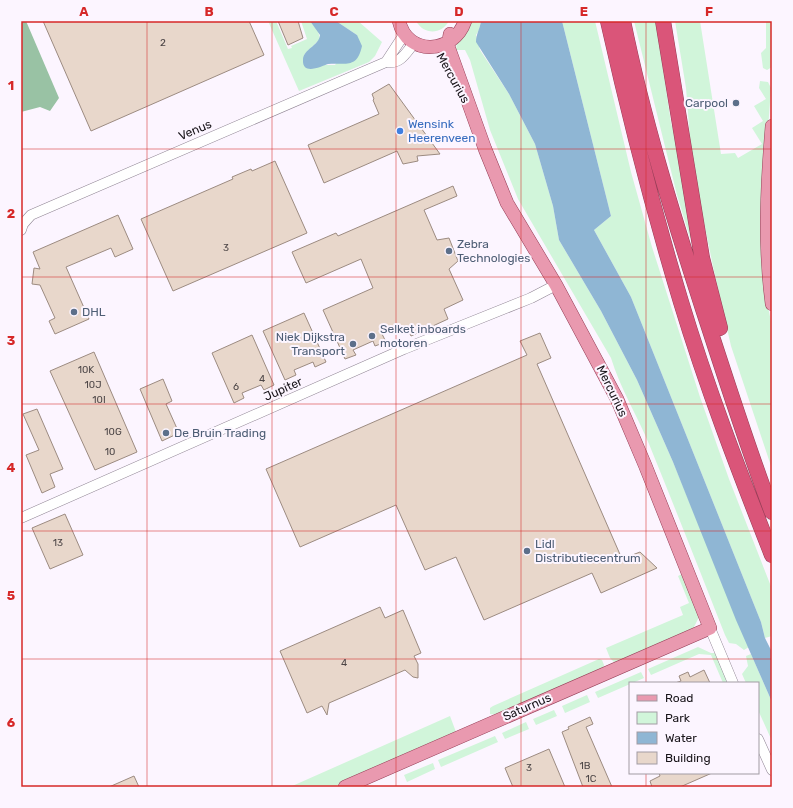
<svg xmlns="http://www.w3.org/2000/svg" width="793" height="808" font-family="Rubik,sans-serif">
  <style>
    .green { fill: #d1f5da }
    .forest { fill: #99c2a4 }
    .water { fill: #8fb6d4 }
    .building { fill: #e8d7cb; stroke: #9c8b81 }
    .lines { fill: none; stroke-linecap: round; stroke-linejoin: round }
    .minor-casing { stroke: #8e8392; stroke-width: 11 }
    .major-casing { stroke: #963e57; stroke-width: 14 }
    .highway-casing { stroke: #963e57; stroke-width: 16 }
    .minor { stroke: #fff; stroke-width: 10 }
    .major { stroke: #e999af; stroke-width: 13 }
    .highway { stroke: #da5579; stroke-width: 15 }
    .grid { fill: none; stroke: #d62828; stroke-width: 1; stroke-opacity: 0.55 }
    .service-dot { fill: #5c6f8a; stroke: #fcf5ff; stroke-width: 1.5 }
    .shop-dot { fill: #3f7fe0; stroke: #fcf5ff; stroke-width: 1.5 }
    .labels { text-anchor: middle; stroke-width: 4; stroke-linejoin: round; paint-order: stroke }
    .number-label { font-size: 10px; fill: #4c4546 }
    .street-label { font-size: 12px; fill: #181419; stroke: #fcf5ff }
    .service-label { font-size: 12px; fill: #4e5e75; stroke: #fcf5ff; text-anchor: start }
    .shop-label { font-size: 12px; fill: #366cbe; stroke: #fcf5ff; text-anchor: start }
    .neatline { fill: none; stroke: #d62828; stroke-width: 1.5 }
    .grid-label { font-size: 13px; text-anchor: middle; font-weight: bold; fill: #d62828 }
  </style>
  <rect width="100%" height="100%" fill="#fcf5ff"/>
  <path class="green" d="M268,21H276L288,49L292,48L291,46L307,39L301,21H310L318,31L320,39L304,55L326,65H335L357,35L336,21H358L382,42L375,56L369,62L299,91Z
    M416,21H449C441,35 424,35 416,21Z
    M468,21H481L479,30L476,35L480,50L509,94L535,144L553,206L559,240L601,311L637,380L673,462L749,647L744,650L736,644L729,643L725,635C700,571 675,508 649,444C637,415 620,388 611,358L518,199L490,130L470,60L465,50H456L457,42Z
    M562,21H595L631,172L652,247L700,397L729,479L772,589V636L765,638L761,622L631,297L594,230L611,216Z
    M634,21H656L671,123L680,152L693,237L690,238L677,195Z
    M675,21H700L721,154L735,153L738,158L762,144L752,128L763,121L754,106L766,99L759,88L760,81L768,82L771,88L764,184L767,301L772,327V469L731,346L714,271L692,164L686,88Z
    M766,21H772V67L767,70L763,68L761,53L766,48Z
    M682,574L699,617L693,629L615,663L610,658L606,648L683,615L680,607L689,603L678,576Z
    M698,647L711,653H716L729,683H723L711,655L699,654L651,675L648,669Z
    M751,654L772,702V741L758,710V683H746L742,674L748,666L746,656Z
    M599,659L602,660L604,665L603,669L498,715L490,714V708L493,706Z
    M641,672L644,678L598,698L595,692Z
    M587,695L590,702L565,713L562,706Z
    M554,710L557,716L536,725L533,719Z
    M450,716L456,732L452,735L334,787H290Z
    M526,722L529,729L505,739L502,733Z
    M495,736L498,742L441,767L438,760Z
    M433,763L435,769L407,782L404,775Z"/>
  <path class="forest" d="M21,21H26L59,98L50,111L40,107L21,112Z"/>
  <path class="water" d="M310,21H336L357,35L362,46C357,70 344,62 328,64C322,66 302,76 303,60C303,49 319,46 320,35Z
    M481,21H562L611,216L594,230L631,297L761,622L765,638L772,652V702L736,620L673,462L637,380L601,311L559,240L553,206L535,144L509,94L476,42C476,34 480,29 481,21Z"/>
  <path class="building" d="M43,21H249L264,55L91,131Z
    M278,21H298L303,38L288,45Z
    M389,84L440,154L417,156L418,161L403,164L397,151L324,183L308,145L379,114L373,100L374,99L372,94Z
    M275,161L307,233L173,291L141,219L233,179L232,177L251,169L252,171Z
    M453,186L457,196L424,210L437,240L449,238L458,261L449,269L463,300L444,309L448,319L411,336L407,328L400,331L398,326L382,334L386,342L375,346L373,341L353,350L356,355L345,359L323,310L373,288L361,259L306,283L292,252L336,233L338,236Z
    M118,215L133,249L115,257L111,248L66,267L89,319L55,334L49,321L55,318L40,285L32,284L34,268L40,269L33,252Z
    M304,313L326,362L315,367L313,362L294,370L296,375L285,380L263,331Z
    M540,333L551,358L537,364L622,559L640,552L657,568L601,593L592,573L484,620L456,557L425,570L396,505L300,547L266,469L527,355L520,341Z
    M252,335L274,385L264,390L261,385L242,393L244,398L234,403L212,353Z
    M94,352L137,452L95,470L50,371Z
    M163,379L172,401L166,404L179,433L162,441L140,389Z
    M37,409L63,469L50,474L55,487L42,493L26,455L39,450L23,414Z
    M65,514L83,555L50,569L32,528Z
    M380,607L385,618L403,610L421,653L414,656L418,664V678L413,677L405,670L329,703L327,715L322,706L307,713L280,651Z
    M704,670L710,683H675L681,681L679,676L688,672L690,677Z
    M590,717L593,724L586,727L612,787H583L562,732L569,729L568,727Z
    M549,749L565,787H513L505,768Z
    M659,773H712L680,787H652L650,781L660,776Z
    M134,776L139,787H109Z"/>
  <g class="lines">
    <g class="minor-casing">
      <path id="minor" d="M386,62L405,33
        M21,230L23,224L31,215L386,62C401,65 406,52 415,42
        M21,518L404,349L531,298L556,285
        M710,628L733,683
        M758,739L772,770"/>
    </g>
    <g class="major-casing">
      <path id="major" d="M399,21C407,57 454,54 465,21
        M772,126C767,186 764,244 772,304
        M345,787L710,628L645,465L617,399L556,285L507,203L485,149L448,46L450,34"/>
    </g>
    <g class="highway-casing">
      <path id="highway" d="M608,21C629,115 653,209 681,302C707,388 739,471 772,555
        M623,21C643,119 673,216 704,312C726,379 747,446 772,512
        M663,21L702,258L720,328"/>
    </g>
    <use href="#minor" class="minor"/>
    <use href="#major" class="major"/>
    <use href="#highway" class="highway"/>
  </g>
  <path class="grid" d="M147,21V787M272,21V787M396,21V787M521,21V787M646,21V683M21,149H772M21,277H772M21,404H772M21,531H772M21,659H772M646,773V787"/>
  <g class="service-dot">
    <circle cx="736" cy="103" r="4"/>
    <circle cx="449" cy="251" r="4"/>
    <circle cx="74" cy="312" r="4"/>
    <circle cx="372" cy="336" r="4"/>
    <circle cx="353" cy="344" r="4"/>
    <circle cx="166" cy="433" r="4"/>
    <circle cx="527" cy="551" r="4"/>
  </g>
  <circle class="shop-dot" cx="400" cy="131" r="4"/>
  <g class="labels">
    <g class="number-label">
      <text x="163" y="46">2</text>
      <text x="226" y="251">3</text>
      <text x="86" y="373">10K</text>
      <text x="262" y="382">4</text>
      <text x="93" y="388">10J</text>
      <text x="236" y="390">6</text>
      <text x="99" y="403">10I</text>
      <text x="113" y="435">10G</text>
      <text x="110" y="455">10</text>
      <text x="58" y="546">13</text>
      <text x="344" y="666">4</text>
      <text x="585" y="769">1B</text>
      <text x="529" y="771">3</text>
      <text x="591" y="782">1C</text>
    </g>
    <g class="street-label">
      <text transform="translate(453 78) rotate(61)" y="4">Mercurius</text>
      <text transform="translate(195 130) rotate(-23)" y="4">Venus</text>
      <text transform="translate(283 389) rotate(-24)" y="4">Jupiter</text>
      <text transform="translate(612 391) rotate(64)" y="4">Mercurius</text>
      <text transform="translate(527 707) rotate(-24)" y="4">Saturnus</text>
    </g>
    <g class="service-label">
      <text x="728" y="107" text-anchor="end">Carpool</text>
      <text x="457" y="248">Zebra<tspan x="457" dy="14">Technologies</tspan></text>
      <text x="82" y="316">DHL</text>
      <text x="380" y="333">Selket inboards<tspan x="380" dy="14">motoren</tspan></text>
      <text x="345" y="341" text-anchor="end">Niek Dijkstra<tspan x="345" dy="14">Transport</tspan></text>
      <text x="174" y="437">De Bruin Trading</text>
      <text x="535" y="548">Lidl<tspan x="535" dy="14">Distributiecentrum</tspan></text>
    </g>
    <g class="shop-label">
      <text x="408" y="128">Wensink<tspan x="408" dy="14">Heerenveen</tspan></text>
    </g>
  </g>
  <rect width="793" height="808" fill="none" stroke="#fcf5ff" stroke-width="44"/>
  <rect x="629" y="682" width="130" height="92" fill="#fcf5ff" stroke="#a19ba3"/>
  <rect x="637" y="695" width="20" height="6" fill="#e999af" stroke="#a19ba3"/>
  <text x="665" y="702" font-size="12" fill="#181419">Road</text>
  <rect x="637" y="712" width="20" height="12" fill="#d1f5da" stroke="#a19ba3"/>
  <text x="665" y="722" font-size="12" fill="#181419">Park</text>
  <rect x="637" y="732" width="20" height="12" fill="#8fb6d4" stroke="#a19ba3"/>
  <text x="665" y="742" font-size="12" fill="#181419">Water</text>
  <rect x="637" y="752" width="20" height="12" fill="#e8d7cb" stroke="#a19ba3"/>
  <text x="665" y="762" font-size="12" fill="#181419">Building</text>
  <rect x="22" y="22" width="749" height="764" class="neatline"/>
  <g class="grid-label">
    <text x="84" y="16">A</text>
    <text x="209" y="16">B</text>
    <text x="334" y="16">C</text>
    <text x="459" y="16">D</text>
    <text x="584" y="16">E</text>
    <text x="709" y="16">F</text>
    <text x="11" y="90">1</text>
    <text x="11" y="218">2</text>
    <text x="11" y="345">3</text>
    <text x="11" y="472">4</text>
    <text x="11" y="600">5</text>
    <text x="11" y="727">6</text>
  </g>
</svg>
